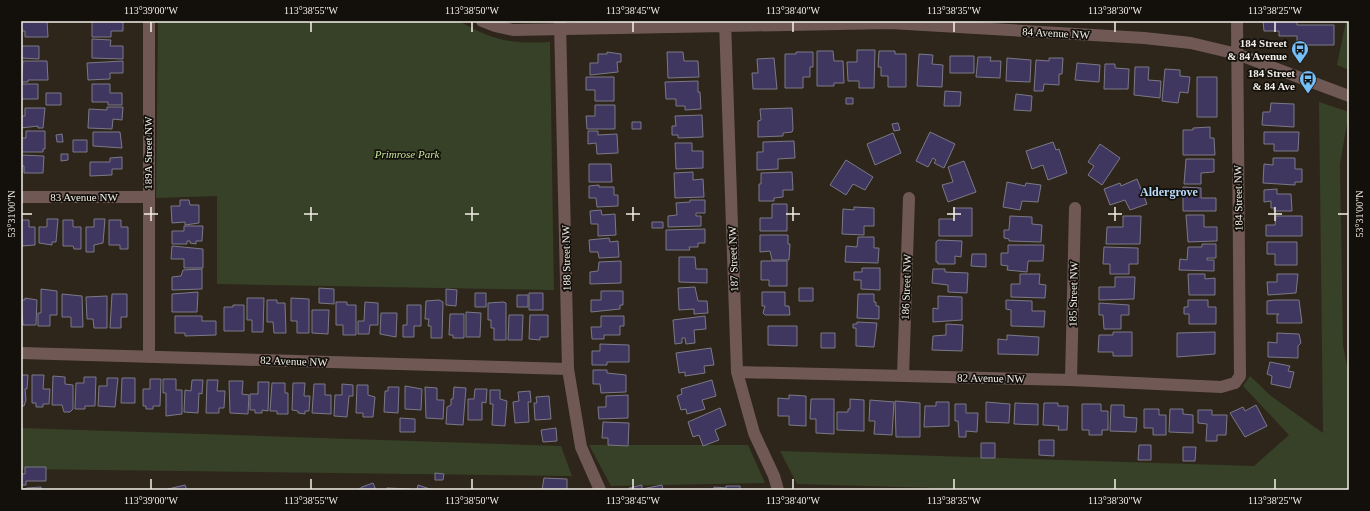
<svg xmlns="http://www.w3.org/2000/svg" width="1370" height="511" font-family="Georgia,serif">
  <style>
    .green { fill: #364127 }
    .building { fill: #403760; stroke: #7b7987 }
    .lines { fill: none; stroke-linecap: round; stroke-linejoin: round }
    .minor { stroke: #705955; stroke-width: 12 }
    .ticks { fill: none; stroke: #f4efe8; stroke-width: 1.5 }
    .labels { text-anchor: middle; stroke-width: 3.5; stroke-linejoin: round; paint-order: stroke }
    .street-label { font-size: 11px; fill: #f4efe8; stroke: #13100b }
    .poi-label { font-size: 11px; font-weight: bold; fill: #f4efe8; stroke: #13100b; text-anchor: end }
    .park-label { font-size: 11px; font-style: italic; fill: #c5e29a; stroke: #13100b }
    .neighbourhood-label { font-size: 12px; font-weight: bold; fill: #b8defe; stroke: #13100b }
    .neatline { fill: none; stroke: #f4efe8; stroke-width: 1.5 }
    .ticks-label { font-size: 10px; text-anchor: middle; fill: #f4efe8 }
  </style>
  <rect width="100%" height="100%" fill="#2e261b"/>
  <path class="green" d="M158,21H459C494,41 510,44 550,42L554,290L217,284V196L156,198Z
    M1346,21H1349V70L1337,65Z
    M1319,102L1349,112L1340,164L1343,345L1349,376V490H1003L797,484L780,451L1254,466L1289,435L1243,386L1250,376L1271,396L1323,433Z
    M21,428L561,446L572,476L21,469Z
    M589,445H748L765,483L611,486Z"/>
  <path class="building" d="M21,21H47L48,37H25V31H21Z
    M92,21H123V31H111V37H92Z
    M1263,21H1297V25H1334V45H1297V36H1279V31H1264Z
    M92,39L111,40L110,46H123V59L92,58Z
    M21,46H39V59L21,58Z
    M857,50H875L874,88H859V81H848L847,62H857Z
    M817,51H833L834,61H843L844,83H834V86H817Z
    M879,51H895V54H906V87H888V76H881V67H878Z
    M607,52L621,54V62H617L618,72L590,75V63H598V54H607Z
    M667,52H683L684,61H698L699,77L668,78Z
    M796,52H813V67H810V77H803V88H785V54H796Z
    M919,54L933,55L932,64L943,65L942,87L917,86Z
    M950,56H974V73H950Z
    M978,57H991L990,61H1001L1000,78L976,77Z
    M774,58L777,89H753L752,73H758L757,59Z
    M1007,58L1031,60L1030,82L1006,81Z
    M1049,58H1063L1062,74H1059V85L1044,84L1043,91H1034L1036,60L1049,61Z
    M23,61H47L48,80H28V82H21Z
    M123,61V73H110V79L88,80L87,63Z
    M1077,63L1100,65L1099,82L1075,80Z
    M1105,64H1115V68L1129,69L1128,89H1104Z
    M1135,67H1149L1148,80L1161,81L1160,98L1134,95Z
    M1165,69L1180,70V76L1190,77L1188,93L1180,92L1178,103L1162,101Z
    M586,77H614V101H595V90H586Z
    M1197,77H1217V117H1197Z
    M698,81V92H700L701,109L685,110V106H676V99H666L665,82Z
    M21,84H38V99H21Z
    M92,84H110V93H122V105H108V102H92Z
    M945,91L961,92L960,106H944Z
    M46,93H61V105H46Z
    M1016,94L1032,96L1031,111L1014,110Z
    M846,98H853V104H846Z
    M1271,103L1294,104V127L1262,125L1263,112H1270Z
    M595,105H615V129H587L586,116H595Z
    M107,107H123L122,120L113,119L112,129L88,128L89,109L107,110Z
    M25,108H45L43,128H38V126L21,128V116H25Z
    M792,108L793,129L792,132L783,133V136L758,137V121L761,120L760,109Z
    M702,115L703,137L678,138V135H672V126H676L675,116Z
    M632,122H641V129H632Z
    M898,123L900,130L894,131L892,124Z
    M1210,127V138H1214L1215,155H1183V130H1193V128Z
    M26,131H45V149H43V152H21V138H26Z
    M588,131H598V135L617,134L618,153L597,154L596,143L588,144Z
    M93,132H120L122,148L93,146Z
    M930,132L955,144L944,168L934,163L936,160L933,158L928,167L916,161Z
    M1264,132H1299L1298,151H1274V144H1264Z
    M893,133L901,153L875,165L867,144Z
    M62,134L63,142H57L56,135Z
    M73,140H87V152H73Z
    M794,141L795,158L778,159V169L757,170V152H763V142Z
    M1053,142L1056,150L1059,149L1067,173L1048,180L1043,165L1032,169L1026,151Z
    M675,143H692V151H703V168L676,169Z
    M1100,144L1120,158L1102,185L1088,175L1094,166L1088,162Z
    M61,154H68V160L61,161Z
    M21,155L44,156L43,173H24V166H21Z
    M122,157V169H112V175L90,176V162H110V158Z
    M1273,158H1295V169H1302V182H1295V185L1263,183L1264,164L1273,165Z
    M1186,159H1214V172L1201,173V184H1184Z
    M846,160L873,177L865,190L853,184L846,195L830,185Z
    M964,161L976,192L948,202L942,185L953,182L948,167Z
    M589,164H611L612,182H589Z
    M693,172V180L703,179L704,197L675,198L674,173Z
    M792,172L793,190H783V197L774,198V201H759V184H761V173Z
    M1137,179L1147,204L1130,210L1125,200L1110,205L1104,189L1120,183L1121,186Z
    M1007,182L1025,186L1026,183L1041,185L1038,202L1022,201L1020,210L1003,207Z
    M599,185V187H614V195H618V206L597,207L596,198H589V186Z
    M1183,187L1201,188V198H1216V211H1183Z
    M1277,189V194H1291L1292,211H1274V208H1271V201L1264,202V190Z
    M180,200H189L190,205H199V223L185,225V222L172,223L171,206H180Z
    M690,200H705V213H696V216H701V226L668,227V216L677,215L676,203L690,202Z
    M772,204H787V231H760V218H772Z
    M854,207L874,208V226H864V235L842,234L843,209L854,210Z
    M954,208H972V236H939V219H954Z
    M601,210L602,215L615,214L616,235L598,236V224H591L590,211Z
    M1186,215H1204V227H1217V241L1188,242Z
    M1010,216L1032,217V224L1042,225L1041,242L1009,241V239L1004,238V230H1009Z
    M1123,216H1141L1140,244H1106L1107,227H1123Z
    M1276,216H1302V236H1266V225H1275Z
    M47,219H58L56,242H52V245L39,243V227H47Z
    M94,219H105L103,243L94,245V252H86V227H94Z
    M21,220H29V227H35V245L22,246Z
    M63,220H73V227H81V249H74L73,246H63Z
    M109,220H121V227H128V249H120V245H109Z
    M652,222H663V228H652Z
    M184,226H203L202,241H196V244L190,243V241H187V244H172V231H184Z
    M705,229V243H698V247H689L690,250H666V230Z
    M760,235H788V244H790L789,260H772L770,251L760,252Z
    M858,237H874V248H879L878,263L845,262L846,246L857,247Z
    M609,238L610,242L618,241L619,257L599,258L598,252H590L589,240Z
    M938,240L962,241L961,257L955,256V264H938V262H936V242Z
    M1267,242H1297V265H1275V254H1267Z
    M1202,244H1216V258H1207V260H1214V271L1179,270L1180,259L1187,260L1188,247H1202Z
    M1008,245H1044L1043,261H1028L1027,272L1007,270L1008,266L1001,265V253H1008Z
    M172,246L203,249V268H184V259H171Z
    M1104,247L1138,248V264H1129V274H1110V264H1103Z
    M972,254H986V267L971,266Z
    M679,257H695L696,269H707V283L679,282Z
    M621,261V283L590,284V272L598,271L599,262Z
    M761,261H787V286H769V280H761Z
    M862,268H880V290L861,289V280H854V272H862Z
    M202,269V289L172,290V277L181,276L183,270Z
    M933,269H945V272L968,273L967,293L948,292V285L932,283Z
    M1020,274H1040L1039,284L1046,285L1045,298L1011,297V284H1020Z
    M1188,274H1205V279L1215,278V295H1189Z
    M1277,274H1298L1296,293L1268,295L1267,282H1277Z
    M1115,277H1135L1134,299L1099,300V287H1115Z
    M695,287L698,301H707L708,313L694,314V309L679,310L678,288Z
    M319,288L334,289V304L319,303Z
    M799,288H813V301H799Z
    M41,289L57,291V315H50V326H38V313H41Z
    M446,289L457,290L456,306L446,305Z
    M601,291H623V305H620V309L591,312V300H601Z
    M198,292L197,312H172V294Z
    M762,292H785V306H789L790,315H765L763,313L765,306H762Z
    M475,293H486V307H475Z
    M529,293H543V310H529Z
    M62,294L82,296L83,327H71V317H62Z
    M112,294H127V317H121V328H110Z
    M858,294H874V302H876V306H879V319L857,318Z
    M517,295H528V307H517Z
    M107,296V328H94L93,319H87L86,297Z
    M938,296L962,297V320L933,322V308L938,309Z
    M25,298L37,300L36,325H23L21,300H25Z
    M247,298H264L263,332H252V320H247Z
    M291,298L309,299V333H297V321H291Z
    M267,300H277V303H285L286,333H274L273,322H267Z
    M439,300L443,302L442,338H431V326H428L429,319H425L426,301Z
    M1006,300L1032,301V311H1045L1044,327L1011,326V310L1006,309Z
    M1188,300H1208V307H1216V324H1189V314H1184V307H1188Z
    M1275,300H1299L1302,323H1277V315L1279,314H1267V301Z
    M336,302H347V305H356V335H343V325H336Z
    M365,302L378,303V325H370L369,334H358V321H364Z
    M503,302L506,303V340H494V328H491V320H488V303Z
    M1099,303L1129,305V315H1121V329H1104L1103,315H1099Z
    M233,305H244V331H224V307H233Z
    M407,305H421V326H414V337H403V325H407Z
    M312,310H329L328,334L312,333Z
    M466,312L481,313L480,337H466Z
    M381,313H397L396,337L380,334Z
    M450,314H464V338H453V335H449Z
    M509,315H523L522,340H508Z
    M530,315H548V337H540V340L529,339Z
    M175,316H202V321H216V335L185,336V333H175Z
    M601,316H624V326H620V335H604V339H592L591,327H601Z
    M705,316L706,329L694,330L695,343L686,344L685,338H682V343L675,344L673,320Z
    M857,322L877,323L874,347L856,346V328H853V324H857Z
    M946,324L963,325L962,351L932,350L933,336L946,335Z
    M768,326H797V346L768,345Z
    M1113,332H1132V356H1113V352H1098L1099,335H1113Z
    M1215,332V354L1177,357V333Z
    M821,333H835V348H821Z
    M1277,333L1299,334L1301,343L1298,346V358L1268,357V342L1277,343Z
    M1007,335L1039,337L1038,355L998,354V339L1007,340Z
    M600,344L629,345V362H607V365H592V351H600Z
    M711,348L714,365L704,366L705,373L685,376V372L679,373L676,353Z
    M1270,362L1290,366L1288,371L1294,372L1290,388L1271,384L1272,376L1267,374Z
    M593,370H607V373L626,375V392L601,393L600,384H593Z
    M21,375H28L27,389H25L26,400L24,406H22Z
    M32,375H44L43,389H50L49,404H43V407H36V403H32Z
    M53,376L65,377V384L73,385V409L70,412H64L62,405H52Z
    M84,377H96L95,406H85V409H75L76,383H84Z
    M107,378H118L115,407L98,406L99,386H107Z
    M122,378H135V403H121Z
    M150,379H161L160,406H153V409H146V406H143V389H150Z
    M163,379H176V390H182V414L166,416V393H163Z
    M192,380H203L202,394L199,393L198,413L184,412L185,390L191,391Z
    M207,380H218L217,391H225L224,408H219V413H206Z
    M712,380L716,396L702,400L705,409L687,414L686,409L681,410L677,396L682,394L681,389Z
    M229,381H243L242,394L249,395L248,414L230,413Z
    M258,382H269L268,411L262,410V413H255V410H250V394H258Z
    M272,383H285V393H288V414H277V411H270Z
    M293,383H305L304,396H310L309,411H305V414L298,413V411L292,410Z
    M314,384H325V395H331V414L312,413Z
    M342,384L353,385V396H349L347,417L334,416L335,395H342Z
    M357,385H368V395L375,397L373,417H363V413H356Z
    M405,386L422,389L421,410L405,409Z
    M388,387H399L398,413L384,412L385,391H388Z
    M425,387L437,388V400H444L443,419L426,418Z
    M454,387L466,388L463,425L446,424L447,407L451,405V399H453Z
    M475,389H487L486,403L482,402V420H468V399H474Z
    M490,390H500V399L507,401L505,426L492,425L493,404H490Z
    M530,391L531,402H528L529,422L515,423L513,402L519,401L518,392Z
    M628,395V418L599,419L598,407H606V396Z
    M789,395L806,396V426L789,425V416H778V398L789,399Z
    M549,396L551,419L535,420L534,403H537L536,397Z
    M811,399H834V434L816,433V419H810Z
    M850,399L864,400V431L837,430V412H848V409H850Z
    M870,400L894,402L892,435L874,434L875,421H869Z
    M895,401L920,403V437H896Z
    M936,402H949V426L924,427L925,406H936Z
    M986,402L1010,404L1009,423L986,422Z
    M1015,403L1038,404V425L1014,424Z
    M1044,403H1058V406H1068L1067,430H1058L1059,426L1043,425Z
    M955,404H966V413H978L977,432L966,431V437H959L958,421H955Z
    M1082,404H1101V411H1108V430H1102V435H1089V430H1082Z
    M1111,405H1124V417L1137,418L1136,432L1110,431Z
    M1256,405L1267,426L1245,437L1230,413L1243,407L1245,411Z
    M720,408L726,425L715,430L719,440L703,446L699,435L693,437L688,422Z
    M1144,409H1159V415H1166V435H1153V428H1144Z
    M1170,409H1183V414L1193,415V433L1169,432Z
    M1198,410H1212V415H1227L1226,435H1217V441H1206L1207,424L1198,423Z
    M400,418L415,419V432H400Z
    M603,422L629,423L628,446L608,445V438H602Z
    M556,428L557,441L543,442L541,430Z
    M1039,440H1054V456L1039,455Z
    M981,443H995V458H981Z
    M1139,445H1151V460H1138Z
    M1183,447H1196L1195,461H1183Z
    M25,467H46V481H26V485H21V474H25Z
    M435,473L444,474L443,480H435Z
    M544,478L567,479V490H542Z
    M373,483L376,490H358L362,487Z
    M185,485L187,490H169L168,489Z
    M418,485L433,490H417Z
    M642,485V489L662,485L663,490H629V488Z
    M726,486H740V490H714V487L726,488Z
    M41,487L42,490H21L27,488Z
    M387,488L410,489V490H387Z"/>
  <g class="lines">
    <path class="minor" d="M482,21L495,26L513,30L890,23L1144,38L1191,43L1237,54L1349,96
      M725,21L737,372L754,433L774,476L778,490
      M560,22L568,369L581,447L600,490
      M21,197H148
      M21,353L568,369
      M149,357V21
      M737,372L1071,380L1221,387L1235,383L1240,376L1237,21
      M903,376L909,198
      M1071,380L1075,208"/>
  </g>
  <path class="ticks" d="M151,22V32M311,22V32M472,22V32M633,22V32M793,22V32M954,22V32M1115,22V32M1275,22V32M151,207V221M311,207V221M472,207V221M633,207V221M793,207V221M954,207V221M1115,207V221M1275,207V221M22,214H32M144,214H158M304,214H318M465,214H479M626,214H640M786,214H800M947,214H961M1108,214H1122M1268,214H1282M1338,214H1348M151,479V489M311,479V489M472,479V489M633,479V489M793,479V489M954,479V489M1115,479V489M1275,479V489"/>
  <defs>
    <g id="bus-pin" transform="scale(0.9)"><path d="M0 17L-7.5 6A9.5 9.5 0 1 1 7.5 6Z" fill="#77bff7" stroke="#13100b"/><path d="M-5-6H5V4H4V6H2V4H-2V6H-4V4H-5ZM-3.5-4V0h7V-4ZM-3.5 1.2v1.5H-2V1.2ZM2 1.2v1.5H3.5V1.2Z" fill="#111"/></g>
  </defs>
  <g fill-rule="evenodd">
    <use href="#bus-pin" x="1300" y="49"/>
    <use href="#bus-pin" x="1308" y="79"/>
  </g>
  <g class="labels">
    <g class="street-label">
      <text transform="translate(1056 33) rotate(3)" y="4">84 Avenue NW</text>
      <text transform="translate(148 153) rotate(-90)" y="4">189A Street NW</text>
      <text x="84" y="201">83 Avenue NW</text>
      <text transform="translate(1238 198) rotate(-91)" y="4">184 Street NW</text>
      <text transform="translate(566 258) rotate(-91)" y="4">188 Street NW</text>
      <text transform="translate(733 259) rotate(-92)" y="4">187 Street NW</text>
      <text transform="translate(906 287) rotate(-88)" y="4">186 Street NW</text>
      <text transform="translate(1073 294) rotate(-89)" y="4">185 Street NW</text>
      <text transform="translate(294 361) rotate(2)" y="4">82 Avenue NW</text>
      <text transform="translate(991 378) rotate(1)" y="4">82 Avenue NW</text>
    </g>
    <g class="poi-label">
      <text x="1287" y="47">184 Street<tspan x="1287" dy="13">&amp; 84 Avenue</tspan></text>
      <text x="1295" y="77">184 Street<tspan x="1295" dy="13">&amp; 84 Ave</tspan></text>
    </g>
    <g class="park-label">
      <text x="407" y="158">Primrose Park</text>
    </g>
    <g class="neighbourhood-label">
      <text x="1169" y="196">Aldergrove</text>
    </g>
  </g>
  <rect width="1370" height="511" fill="none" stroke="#13100b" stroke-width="44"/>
  <rect x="22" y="22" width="1326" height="467" class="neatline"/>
  <g class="ticks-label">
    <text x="151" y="14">113°39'00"W</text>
    <text x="311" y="14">113°38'55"W</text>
    <text x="472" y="14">113°38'50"W</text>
    <text x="633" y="14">113°38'45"W</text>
    <text x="793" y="14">113°38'40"W</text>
    <text x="954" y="14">113°38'35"W</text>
    <text x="1115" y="14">113°38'30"W</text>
    <text x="1275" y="14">113°38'25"W</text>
    <text transform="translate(11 214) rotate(-90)" y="4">53°31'00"N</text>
    <text transform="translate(1359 214) rotate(-90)" y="4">53°31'00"N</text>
    <text x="151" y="504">113°39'00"W</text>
    <text x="311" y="504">113°38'55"W</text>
    <text x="472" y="504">113°38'50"W</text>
    <text x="633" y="504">113°38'45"W</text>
    <text x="793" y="504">113°38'40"W</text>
    <text x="954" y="504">113°38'35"W</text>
    <text x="1115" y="504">113°38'30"W</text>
    <text x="1275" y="504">113°38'25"W</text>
  </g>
</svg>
